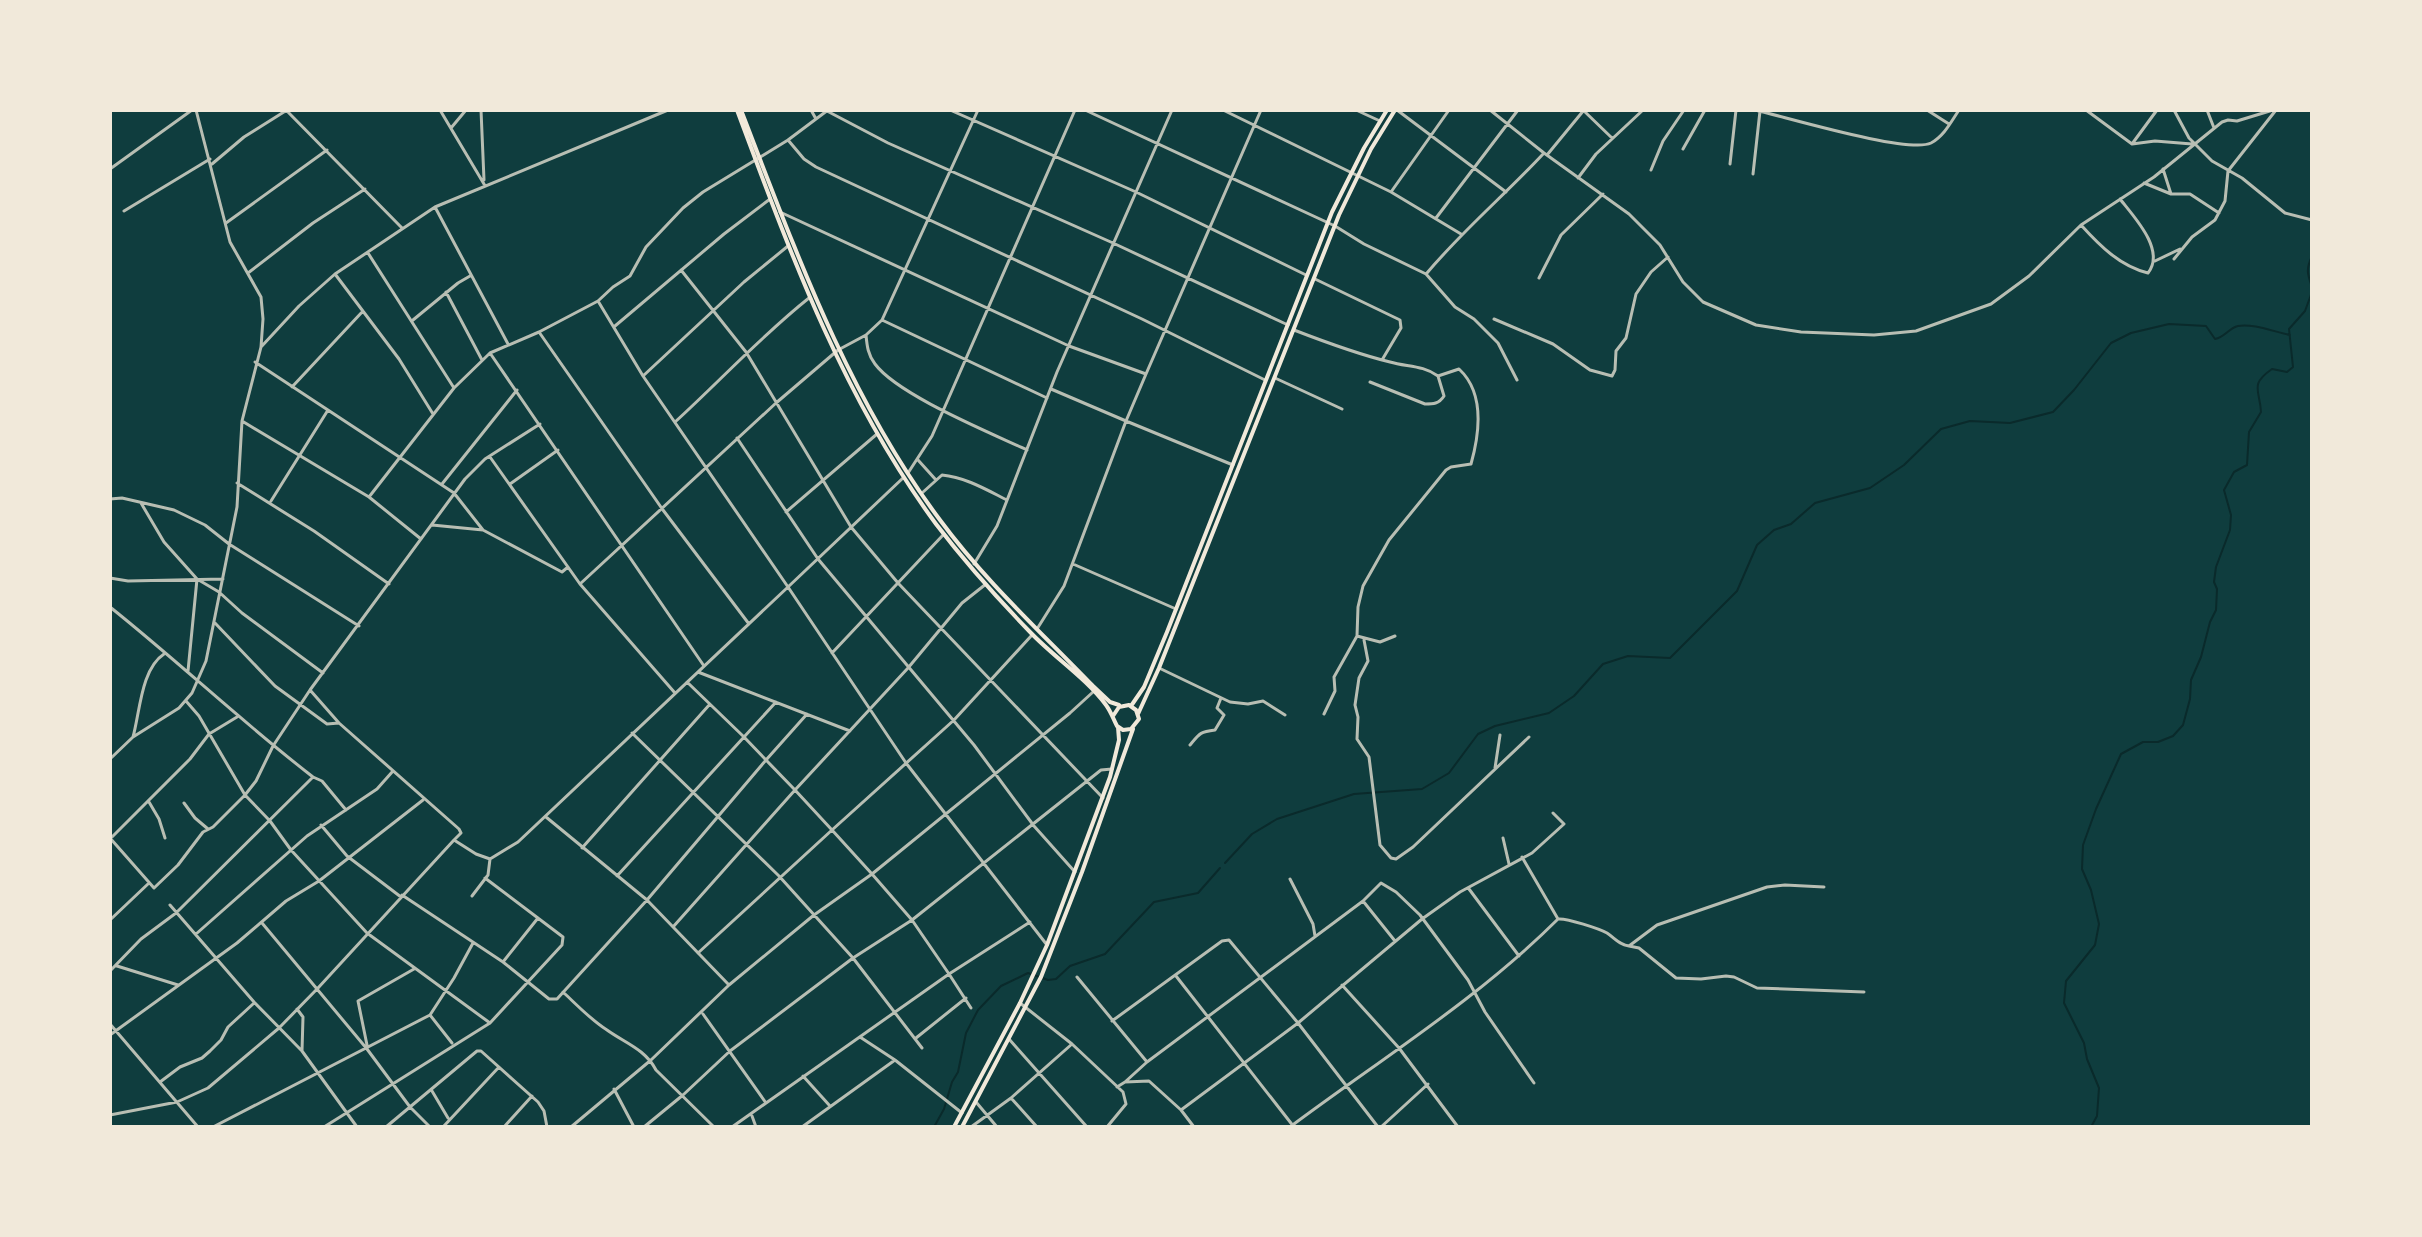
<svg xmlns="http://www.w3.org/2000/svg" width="2422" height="1237" font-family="Barlow,sans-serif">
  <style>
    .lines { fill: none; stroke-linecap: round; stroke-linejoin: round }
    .stream { stroke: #0a2a2b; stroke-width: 2 }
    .minor { stroke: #b8beb3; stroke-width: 3 }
    .primary { stroke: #f1e9da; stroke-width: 4 }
  </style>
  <rect width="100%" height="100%" fill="#0f3d3e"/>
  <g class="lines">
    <path class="stream" d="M2312,256C2306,269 2307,273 2312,287
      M1225,863L1252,834L1277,819L1354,794L1422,789L1449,773L1478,734L1495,726L1549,713L1574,696L1603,664L1628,656L1670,658L1737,591L1757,545L1774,530L1791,524L1815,503L1870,488L1904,465L1941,429L1970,421L2010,423L2053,412L2074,390L2111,343L2131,333L2169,324L2206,326L2215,339C2225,337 2229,328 2238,326C2252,323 2275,332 2290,335
      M934,1127L944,1109L952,1082L958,1072L966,1033L978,1010L1001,986L1028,973L1048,980L1056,979L1070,966L1105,954L1154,902L1198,893L1220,868
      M2091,1127L2097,1116L2099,1088L2087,1059L2084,1043L2064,1003L2066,981L2095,945L2099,924L2091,890L2082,869L2083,845L2096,809L2121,754L2143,742H2158L2173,736L2183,725L2190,699L2191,680L2201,657L2210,622L2216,610L2217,589L2214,582L2216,567L2230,530L2231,515L2224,490L2234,472L2247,465L2249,432L2261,412C2260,390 2249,385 2272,369L2287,372L2293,367L2289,329L2305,311L2312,292"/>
    <path class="minor" d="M286,110L402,228
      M440,110L484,184
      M481,110L484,180
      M811,110L816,119
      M950,110L1136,192L1306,275
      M1085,110L1335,226L1364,244L1426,274L1455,307L1474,319L1498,343L1517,380
      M1223,110L1391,192L1461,234
      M1356,110L1380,121
      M1397,110L1506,192
      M1490,110L1544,153L1629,214L1660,245L1683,282L1703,302L1756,325L1801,332L1874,335L1916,331L1991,304L2029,276L2081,225L2154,177L2222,122L2228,120L2237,121L2273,110
      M1583,110L1612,138
      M1755,110C1786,117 1908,154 1931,143C1944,136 1951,122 1959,110
      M1927,110L1949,124
      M2086,110L2132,144L2155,141L2192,144
      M2174,110L2189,138L2212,161L2242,178L2285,213L2312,220
      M2207,110L2214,128
      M827,111L888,143L1113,243L1288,325
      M451,128L466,110
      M788,140L804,159L816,167L1142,319L1265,380
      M2132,144L2157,110
      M1683,149L1705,110
      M1547,155L1584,110
      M212,164L244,137L287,110
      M1730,164L1736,110
      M110,169L192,110
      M2163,169L2171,194
      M1651,170L1663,141L1684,110
      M1753,174L1760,111
      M1578,178L1596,154L1643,110
      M2144,183L2171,194H2190L2219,213
      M1391,192L1449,110
      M435,207L508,344
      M124,211L210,159
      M780,212L1069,346L1146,374L1126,421L1051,389
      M1436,218L1518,110
      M226,223L327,150
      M2081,225C2100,246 2120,266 2148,273C2166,250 2134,217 2120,199
      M368,253L454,388
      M2174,259L2192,237L2215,220L2225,201L2228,171L2276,110
      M2155,261L2180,249
      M681,270L746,352L851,527L898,583L1103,798
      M248,273L313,223L365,189
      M1427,273C1463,230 1506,194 1544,153
      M335,274L399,359L433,414
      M1539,278L1561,235L1603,194
      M1315,279L1400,320L1401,328L1382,360
      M446,292L482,360
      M1494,319L1553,344L1590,370L1612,376L1615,370L1616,351L1626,338L1636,294L1651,272L1668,257
      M413,320L458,283L470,276
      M882,320L1047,398
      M615,326L724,234L770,199
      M1294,330C1325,342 1357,354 1390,362C1407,367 1423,365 1438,376
      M539,332L663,510L749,624
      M866,335C867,346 868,355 875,364C898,395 989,432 1027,450
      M261,347L299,306L335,274L435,207L668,110
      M490,353L704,666
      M255,362L454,493L483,530L562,572L568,567
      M1146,374L1261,110
      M643,376L744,282L788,246
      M1275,378L1342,409
      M292,387L363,311
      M242,421L369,497L421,539
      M675,422C720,381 761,336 809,298
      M737,438L818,559L974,745L1034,826L1075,872
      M490,457L580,584L675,693
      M918,460L936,480
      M908,473L932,436L1075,110
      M903,478L788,587L906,763L1047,945
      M237,483L314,531L389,584
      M442,484L517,390
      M510,484L558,450
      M922,493L942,475C965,477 987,490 1007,500
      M369,497L454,388L490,353L539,332L598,301L613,287L630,276L646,247L683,208L703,192L788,140L828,110
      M110,499L122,498L174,510L205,525L229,544L359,626
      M271,501L328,410
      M141,503L164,542L197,579L219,592L242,613L323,673
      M786,512L877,434
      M432,525L483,530
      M974,564L997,526L1057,372L1172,110
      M1073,564L1176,609
      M110,578L128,581L223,579
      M580,584L776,403L838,350L866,335L882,320L978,110
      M110,607C179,662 243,723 313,777L322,781L346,810
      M215,623L275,686L327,724L339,723
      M1037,629L1064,586L1126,421L1233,465
      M1357,636L1380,642L1395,636
      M1364,640L1368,661L1359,678L1355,705L1358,717L1357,739L1369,757L1380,845L1391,858L1396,859L1413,847L1529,737
      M832,653L944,534
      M1159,668L1230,702L1248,704L1263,701L1285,715
      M188,671L197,579
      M698,672L850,731
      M186,701L199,716L245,795L270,821L291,850L367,933L490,1023
      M1324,714L1335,691L1334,677L1357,636L1358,607L1363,586L1389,540L1446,470L1451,467L1471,464C1480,432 1485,393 1459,369L1438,376L1444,396C1439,404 1433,404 1425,404L1370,382
      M632,733L779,876L853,958L922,1048
      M133,737C140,712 141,669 164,654
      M1190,745C1200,733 1200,732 1215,730L1224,715L1217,708L1221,698
      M110,759L133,737L179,708L192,693L206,661L237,507L242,421L261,347L263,319L261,297L230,242L196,110
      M1495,768L1500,735
      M149,802L159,819L165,838
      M184,803L195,818L208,829
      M546,817L647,900L729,985
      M321,825L347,856L401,897
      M110,838L154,888L178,865L203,832L213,827L245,795L256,781L273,746L310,690
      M111,838L190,759L209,734L237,717
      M1503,838L1509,864
      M454,840L461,833L459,829L339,723L310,690L465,479L485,459L540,424
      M582,848L710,704
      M617,876L744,737L687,682
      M1290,879L1313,924L1315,936
      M1469,889L1519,956
      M402,895L503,962L549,999H557L647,900L766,760L744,737L776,702
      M472,896L488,875L490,859
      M1363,901L1395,941
      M170,905L254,1002L302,1051L357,1127
      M1558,919C1567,918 1600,929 1607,933C1616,939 1618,944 1629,946L1657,925L1767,887L1785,885L1824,887
      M110,920L149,883
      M1030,922L949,974L912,920L1101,770L1112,769
      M262,923L367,1049L410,1107L430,1127
      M673,927L795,790L766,760L807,714
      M196,934L307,836L377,789L393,771
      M1629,946L1639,948L1676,978L1701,979L1726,976L1734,977L1757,988L1864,992
      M698,953L832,830L795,790L908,668L962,603L986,584
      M503,962L538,918
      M117,966L178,985
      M110,971L141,939L176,913L313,777
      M1176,976L1294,1127
      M1077,977L1147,1062
      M1342,985L1399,1048L1458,1127
      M563,992C577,1005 591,1020 607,1030C625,1043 645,1049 656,1070L714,1127
      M1020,1003L1072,1044L1123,1092L1126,1104L1107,1127
      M297,1009L303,1017L302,1051
      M703,1014L766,1103
      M430,1015L452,1043
      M1112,1021L1222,941L1229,940L1298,1023L1378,1127
      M110,1024L198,1127
      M110,1035L237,943L286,901L319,881L423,800
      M860,1037L895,1060L962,1113
      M916,1038L966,998
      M1009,1039L1087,1127
      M367,1045L358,1001L414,969
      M803,1076L830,1106
      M160,1082L180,1067L202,1058L210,1051L221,1040L228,1027L253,1004
      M1125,1082L1147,1062L1363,901L1381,883L1396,892L1420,915L1468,980L1485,1012L1534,1083
      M1117,1087L1125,1082L1149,1081L1181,1110L1194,1127
      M614,1089L634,1127
      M432,1091L448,1118
      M1011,1098L1037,1127
      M976,1102L997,1127
      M1181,1110L1298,1023L1422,919L1460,892L1532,853L1564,824L1553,813
      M110,1115L177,1102L208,1088L279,1028L318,988L454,840L476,854L490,859L518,842L788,587L643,376L598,301
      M752,1116L756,1127
      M213,1127L430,1015L454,978L473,943
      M324,1127L490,1023L562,945L563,937L485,878
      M386,1127L477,1051H481L538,1102L544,1111L547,1127
      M443,1127L499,1067
      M504,1127L532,1096
      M571,1127L651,1060L729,985L814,915L872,874L832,830L954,720L1032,635
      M596,1127H604
      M644,1127L683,1095L730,1051L853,958L912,920L872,874L1070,713L1093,692
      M732,1127L949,974L971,1008
      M802,1127L895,1060
      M971,1127L1011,1098L1072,1044
      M1290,1127C1381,1059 1478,999 1558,919L1522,857
      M1381,1127L1428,1084"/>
    <path class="primary" d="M737,110C791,255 843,398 936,524C965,562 998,599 1031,633C1055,658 1086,678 1106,705C1111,712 1113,718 1117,726L1123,730L1131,729L1139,719L1136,710L1129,705L1119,707L1113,716
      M741,110C796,252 848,397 940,520C985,581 1041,632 1093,686L1110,702L1119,705
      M1131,706L1144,687L1167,632L1332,212L1364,148L1387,110
      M1138,714L1159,668L1339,215L1371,149L1395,110
      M954,1127L1020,1003L1047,945L1110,777L1119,740L1118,727
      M962,1127L1041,977L1082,872L1133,729"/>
  </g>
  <rect width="2422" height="1237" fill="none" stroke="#f1e9da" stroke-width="224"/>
</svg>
